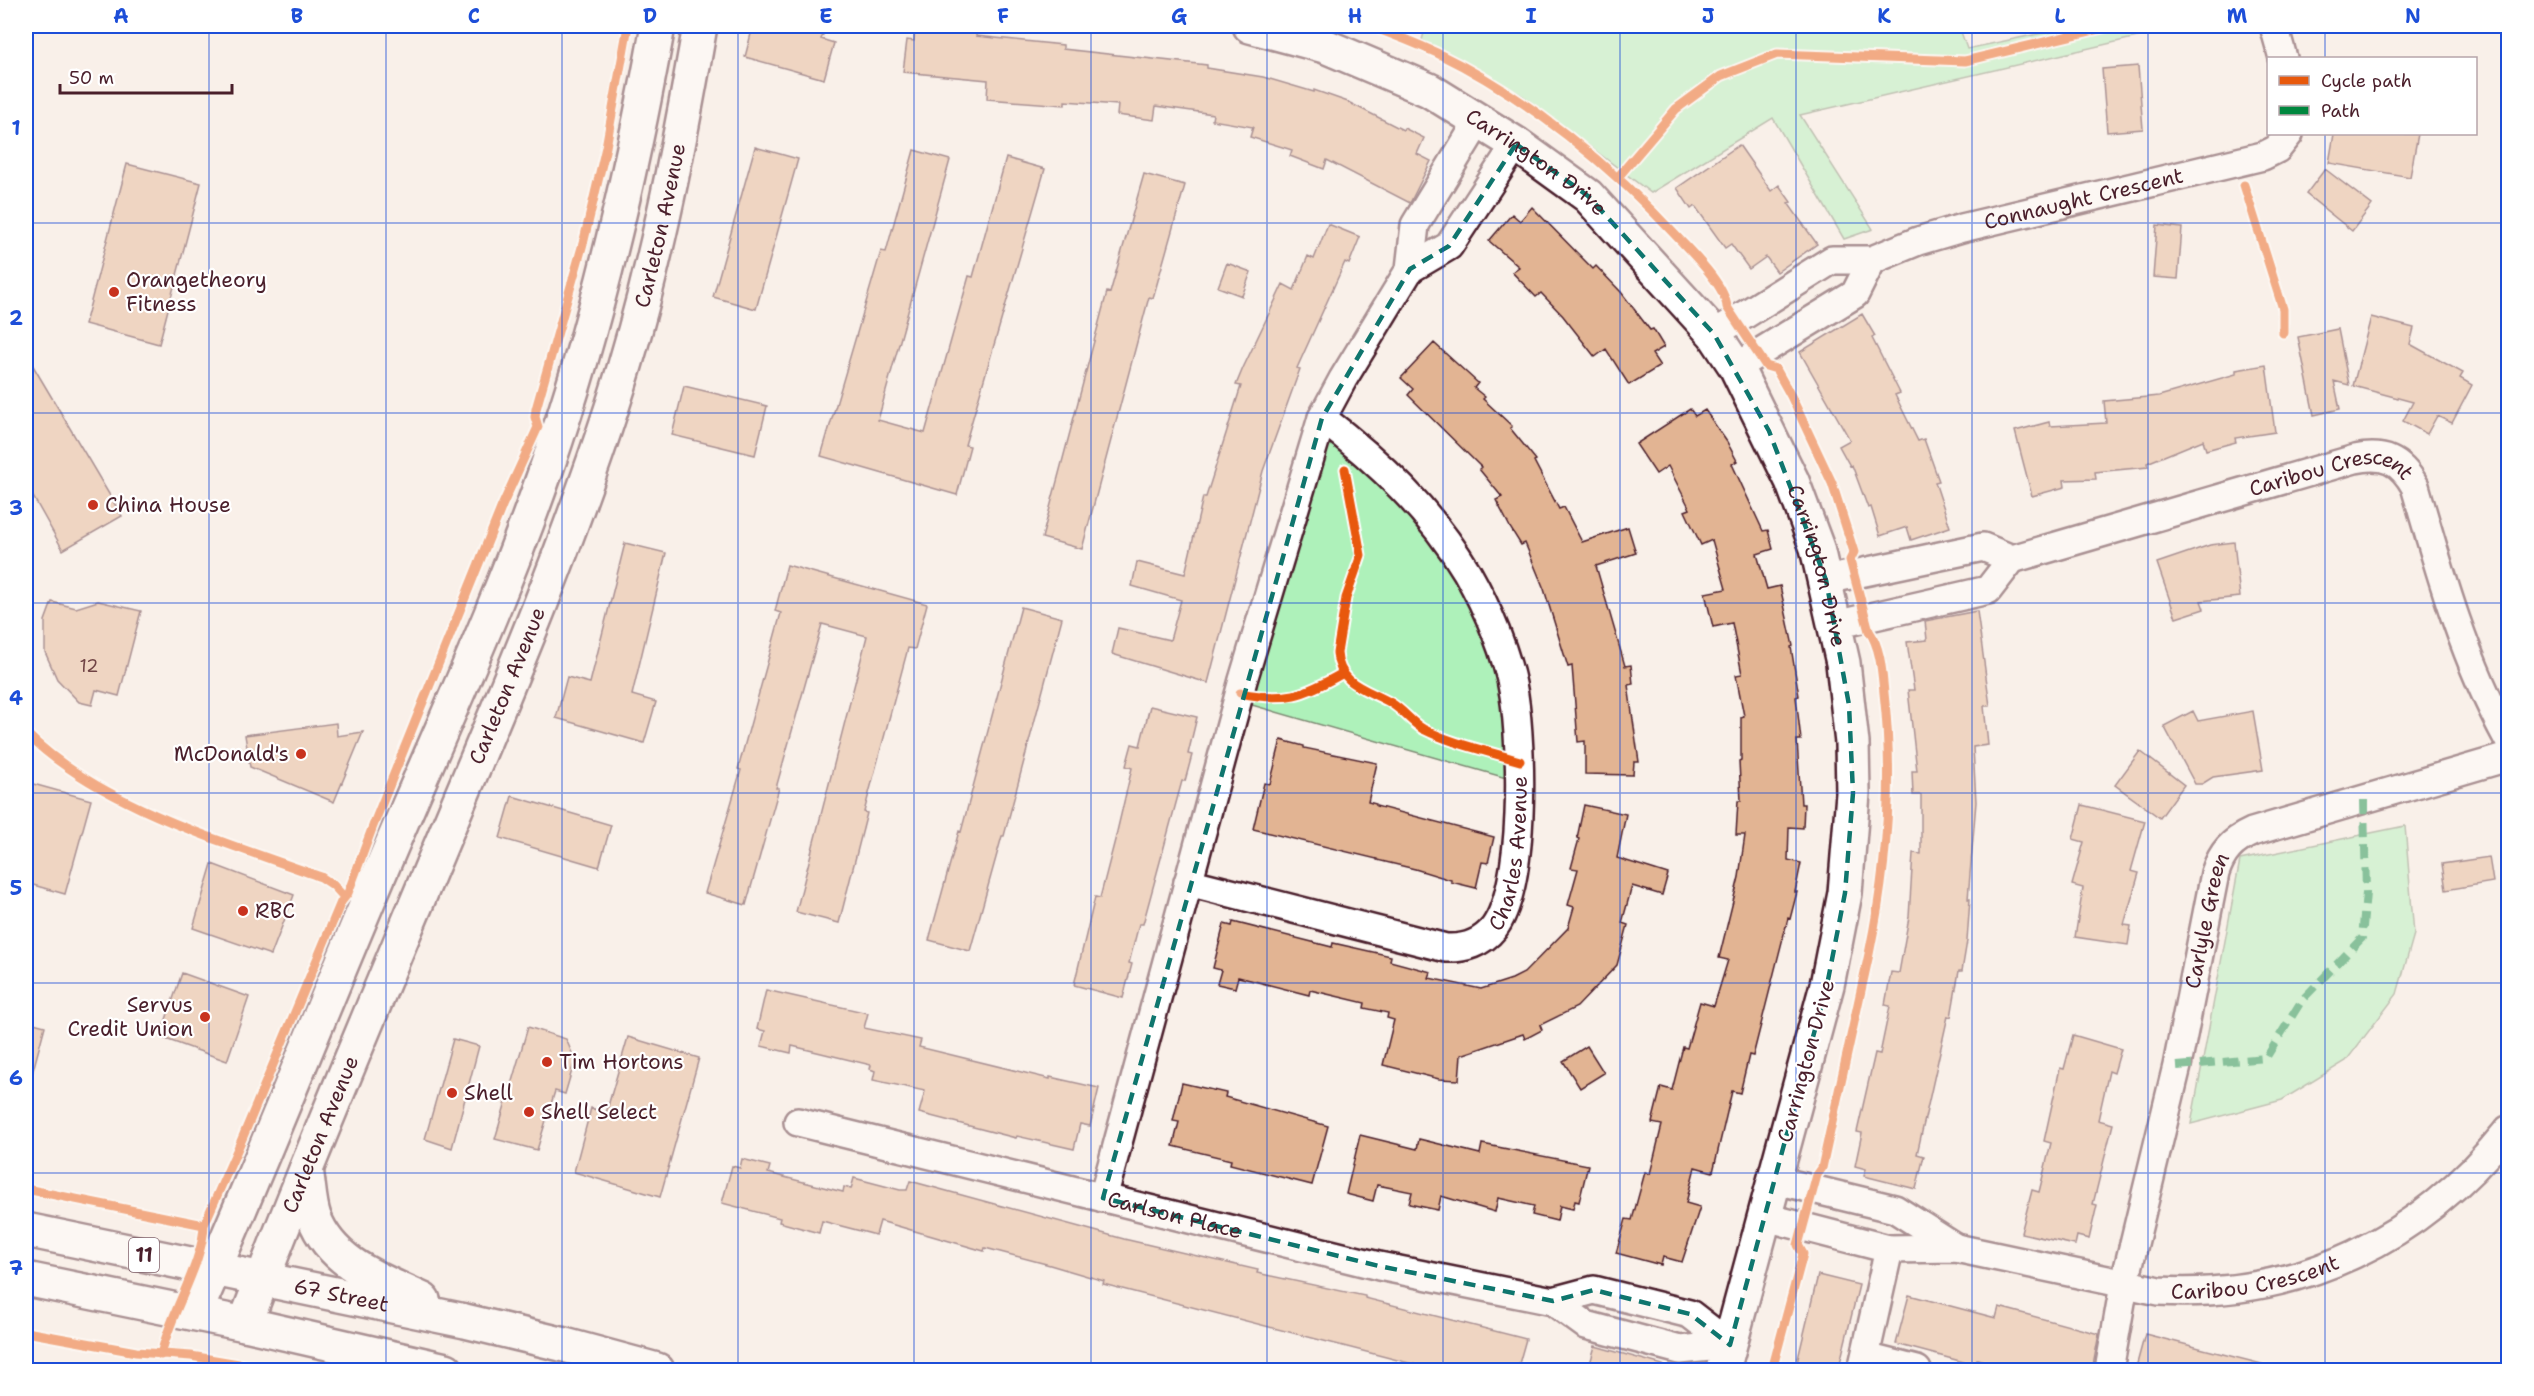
<svg xmlns="http://www.w3.org/2000/svg" width="2534" height="1396" font-family="'Shantell Sans',sans-serif">
  <style>
    .green { fill: #aef1ba; stroke: #7c8872; stroke-width: 1.5 }
    .building { fill: #e2b493; stroke: #4a1f2b; stroke-width: 1.5 }
    .lines { fill: none; stroke-linecap: round; stroke-linejoin: round }
    .street-casing { stroke: #4a1f2b; stroke-width: 32 }
    .secondary-casing { stroke: #4a1f2b; stroke-width: 38 }
    .primary-casing { stroke: #4a1f2b; stroke-width: 38 }
    .street { stroke: #fff; stroke-width: 27 }
    .secondary { stroke: #fff; stroke-width: 33 }
    .primary { stroke: #fff; stroke-width: 33 }
    .quiet { stroke: #00873e; stroke-width: 8; stroke-dasharray: 15 8; stroke-linecap: butt }
    .cycleway-casing { stroke: #fff; stroke-width: 13 }
    .cycleway { stroke: #e8590c; stroke-width: 9 }
    .marked { fill: none; stroke: #0f766e; stroke-width: 4.5; stroke-dasharray: 12 8; stroke-linejoin: round }
    .grid { fill: none; stroke: #1d4ed8; stroke-width: 1.5; stroke-opacity: 0.55 }
    .poi-dot { fill: #c8321e; stroke: #fff; stroke-width: 2 }
    .labels { text-anchor: middle; stroke-width: 4.5; stroke-linejoin: round; paint-order: stroke }
    .number-label { font-size: 18px; fill: #704445 }
    .shield { fill: #fff; stroke: #80626b; stroke-width: 1.5 }
    .shield-label { font-size: 20px; font-weight: bold; fill: #4a1f2b }
    .street-label { font-size: 21px; fill: #4a1f2b; stroke: #fff }
    .poi-label { font-size: 21px; fill: #4a1f2b; stroke: #fff; text-anchor: start }
    .neatline { fill: none; stroke: #1d4ed8; stroke-width: 2 }
    .grid-label { font-size: 20px; text-anchor: middle; font-weight: bold; fill: #1d4ed8 }
  </style>
  <rect width="100%" height="100%" fill="#f9f0e9"/>
  <filter id="ink" filterUnits="userSpaceOnUse"><feTurbulence type="fractalNoise" baseFrequency=".0167" numOctaves="2"/><feDisplacementMap in="SourceGraphic" scale="12" xChannelSelector="R" yChannelSelector="G"/><feConvolveMatrix kernelMatrix="1 2 1 2 8 2 1 2 1" color-interpolation-filters="sRGB"/></filter>
  <g filter="url(#ink)">
    <path class="green" d="M1426,26H1959L1967,49L2076,26H2185L1800,115L1873,229L1844,239L1773,118L1651,193L1523,96L1422,40Z
      M1322,418L1386,470L1500,643L1520,782L1238,701Z
      M2405,826L2414,934L2397,994L2346,1061L2282,1100L2191,1124L2240,860Z"/>
    <path class="building" d="M753,26H786L823,35L821,39L834,43L824,79L745,57Z
      M915,28L976,33V36L1063,45V49L1207,65V68L1263,77L1314,92V90L1348,102L1403,130L1404,128L1424,138L1417,154L1431,161L1410,203L1327,160L1324,169L1290,156L1292,150L1250,137L1253,127L1212,120L1213,114L1156,106L1154,120L1117,115L1118,105L1065,101V105L987,99L988,80L903,72L907,40L914,41Z
      M2138,66L2143,129L2107,132L2102,69Z
      M2334,134H2418L2410,177L2329,163Z
      M1739,145L1771,191L1779,185L1791,202L1788,203L1817,244L1777,272L1766,257L1749,269L1731,244L1725,248L1695,206L1691,209L1677,188Z
      M755,147L798,159L756,309L713,297Z
      M914,150L950,160L878,420L925,433L969,276L973,277L1006,158L1045,169L965,445L970,446L957,495L821,456L881,251L886,252Z
      M127,164L201,183L159,344L85,324Z
      M2325,169L2372,205L2352,231L2306,194Z
      M1144,174L1185,185L1153,298L1149,297L1082,549L1042,538L1107,292L1110,293Z
      M1532,207L1593,269L1596,266L1621,292L1650,330L1653,329L1664,347L1652,354L1660,366L1629,385L1606,349L1595,357L1563,316L1541,293L1536,297L1512,272L1519,267L1489,241L1512,214L1520,221Z
      M1328,224L1360,237L1349,264L1345,262L1297,368L1300,369L1263,471L1208,683L1112,654L1118,628L1170,640L1181,600L1132,586L1137,562L1185,574L1203,497H1206L1241,386L1236,385L1243,368L1283,284L1294,290L1308,256L1314,259Z
      M2157,225L2182,228L2178,279L2153,277Z
      M1227,263L1251,272L1242,296L1218,287Z
      M1862,314L1875,336L1872,338L1900,393L1895,395L1918,441L1924,439L1939,481L1935,482L1950,527L1911,540L1907,527L1880,536L1871,507L1868,508L1852,465L1850,466L1839,446L1850,440L1800,352Z
      M2371,317L2414,328L2410,344L2463,373L2460,378L2472,385L2452,423L2437,416L2427,434L2403,421L2413,402L2353,386Z
      M2338,329L2349,385L2334,381L2340,409L2314,415L2298,337Z
      M1434,343L1478,383L1474,388L1485,397L1483,399L1512,426L1510,428L1536,460L1534,461L1559,509L1564,507L1582,542L1628,527L1636,553L1596,566L1625,666L1631,665L1633,684L1628,685L1639,762H1634L1633,775L1585,774V741L1578,742L1572,666L1568,667L1544,589L1525,543L1521,545L1511,529L1496,500L1502,497L1479,469L1481,467L1408,395L1413,389L1401,378Z
      M26,354L122,516L63,550L26,484Z
      M2266,365L2275,432L2235,438L2236,442L2206,450L2203,440L2147,463L2148,467L2095,472L2096,479L2064,480L2065,487L2032,496L2015,431L2049,422L2050,426L2106,423L2104,401L2159,396L2236,374V370Z
      M684,386L767,406L755,455L672,435Z
      M1690,409L1695,416L1705,410L1727,442L1737,461L1732,464L1763,531L1768,530L1773,549L1757,554L1767,589L1780,586L1793,646L1791,647L1799,696L1796,697L1801,740H1797L1801,804H1804L1803,828L1789,827L1788,860L1801,863L1795,892H1797L1790,919L1788,918L1753,1056L1749,1055L1740,1093L1732,1091L1713,1172L1695,1167L1686,1203L1700,1207L1682,1262L1663,1257L1661,1265L1616,1253L1626,1219L1632,1220L1645,1172L1650,1174L1662,1125L1652,1123L1661,1087L1672,1090L1683,1047L1687,1048L1700,1002L1714,1006L1728,960L1719,958L1739,877L1745,835H1736L1738,801H1741L1739,761L1741,760V717L1744,716L1736,675L1742,674L1732,623L1713,627L1705,593L1726,589L1712,540L1701,545L1685,511L1690,509L1668,466L1656,474L1636,444Z
      M2234,542L2240,597L2201,601L2204,609L2176,618L2157,563L2210,545Z
      M625,543L666,553L632,695L656,702L644,743L556,718L567,677L590,683Z
      M787,565L927,604L915,649L908,648L864,812L867,813L839,923L796,912L867,636L822,624L776,788H779L746,905L705,893L741,770L738,769L781,613L775,611Z
      M98,601L141,611L119,696L96,690L92,705L79,702L57,679L45,652V621L52,602L76,608Z
      M1021,607L1062,618L1004,836H1002L970,951L929,940L959,831L961,832Z
      M1977,611L1990,706H1984L1988,745L1973,747L1976,802L1968,899H1970L1967,941L1962,971H1959L1951,1017L1948,1016L1917,1154L1924,1156L1916,1189L1864,1176L1866,1169L1855,1166L1862,1133L1857,1132L1875,1053L1880,1054L1890,1006L1885,1005L1891,972L1899,973L1909,917L1913,853L1921,854V795H1913L1912,771H1917L1908,690H1914L1907,642L1927,640L1925,621Z
      M1150,706L1197,717L1188,754L1192,755L1185,781H1182L1143,924H1139L1129,963L1132,964L1123,998L1074,985L1095,897L1100,898L1115,840L1132,768L1126,766L1132,744L1140,746Z
      M2193,711L2198,721L2253,711L2263,770L2213,777L2202,784H2195L2164,726Z
      M336,723L337,736L363,732L334,802L250,767L245,735Z
      M1281,740L1304,746V748L1377,763L1368,802L1376,804V806L1494,837L1488,863L1482,862L1476,888L1451,882V880L1415,869L1377,860V859L1253,829L1264,783L1270,784Z
      M2140,751L2184,785L2160,818L2115,785Z
      M26,782L91,800L65,894L26,883Z
      M512,796L611,825L599,867L500,838Z
      M1584,805L1626,814L1617,858L1668,874L1662,895L1632,886L1622,923L1628,925L1617,965L1577,1007L1540,1025L1542,1030L1525,1039L1523,1034L1461,1055L1459,1080L1439,1079L1383,1065L1394,1020L1387,1018L1388,1013L1364,1008L1365,1003L1310,990L1309,995L1238,977L1235,988L1217,984L1221,970L1213,968L1224,924L1232,926L1233,922L1332,947L1333,943L1391,956L1390,961L1431,972L1429,978L1481,989L1512,979L1524,973L1568,928L1574,907L1568,905L1578,869L1571,868L1579,839L1577,838Z
      M2082,805L2145,821L2131,871L2139,873L2124,925L2131,926L2128,945L2075,937L2083,888L2072,885L2084,842L2073,839Z
      M2489,857L2493,882L2446,890L2442,864Z
      M212,864L294,895L271,955L193,928Z
      M182,973L249,997L227,1061L160,1037Z
      M766,990L868,1013L864,1028L921,1040L919,1047L1050,1079V1077L1099,1088L1090,1126L1080,1124L1074,1149L1017,1136L1016,1138L919,1113L925,1091L873,1080L875,1071L870,1069L871,1065L792,1046L791,1053L761,1046L765,1031L757,1029Z
      M26,1021L45,1026L31,1078L26,1077Z
      M528,1027L566,1039L575,1060L565,1094L555,1091L537,1150L495,1139Z
      M2073,1035L2121,1049L2114,1073L2109,1071L2098,1120L2113,1124L2093,1204L2097,1205L2089,1239L2077,1236L2075,1245L2021,1233L2032,1190L2039,1192L2051,1143L2044,1141L2060,1068L2064,1069Z
      M628,1037L699,1058L660,1197L574,1172L591,1108L606,1113Z
      M453,1039L479,1046L452,1148L425,1139Z
      M1587,1046L1604,1073L1580,1088L1563,1061Z
      M1182,1083L1226,1093L1225,1097L1328,1126L1312,1185L1230,1164L1231,1160L1173,1146L1179,1122L1173,1121Z
      M1360,1135L1417,1149L1419,1139L1480,1154L1482,1144L1588,1165L1579,1202L1575,1201L1573,1209L1560,1206L1557,1221L1532,1215L1534,1206L1498,1198L1495,1212L1441,1196L1438,1210L1409,1204L1412,1192L1377,1185L1373,1201L1346,1194Z
      M742,1159L770,1166L768,1173L843,1192L844,1187L851,1189L854,1178L900,1190H907L910,1181L1124,1239L1258,1270L1257,1273L1365,1296V1298L1526,1339L1517,1371H1440L1103,1284L1104,1281L1050,1265L985,1248L984,1251L880,1221L876,1235L822,1221L819,1233L779,1222L780,1218L722,1203L732,1166L740,1168Z
      M1818,1275L1859,1285L1838,1371H1795Z
      M1909,1295L1996,1318L1999,1307L2099,1334L2092,1371H2020L1977,1359L1975,1365L1896,1344Z
      M2145,1334L2262,1364L2261,1371H2135Z
      M1595,1346L1663,1365L1662,1371H1588Z"/>
    <g class="lines">
      <g class="street-casing">
        <g id="street">
          <path d="M2274,26L2283,58"/>
          <path d="M1410,269L1449,246L1516,144"/>
          <path id="s1" d="M1714,334L1832,260H1872L1918,241L1962,228L2263,156L2277,149L2289,134"/>
          <path d="M1736,367L1855,294L1872,260"/>
          <path id="s2" d="M1826,580L1983,547L2012,559L2355,459C2384,453 2400,460 2415,486C2440,573 2464,659 2508,739"/>
          <path d="M1835,625L1988,590L2012,559"/>
          <path id="s3" d="M1188,882L1446,948C1464,949 1482,943 1494,928C1526,885 1522,747 1514,695C1508,656 1487,607 1467,572C1430,510 1379,462 1322,418"/>
          <path id="s4" d="M798,1122L1379,1266L1553,1301L1586,1325L1680,1350L1730,1345"/>
          <path d="M1775,1180L1895,1209L1956,1248"/>
          <path d="M1103,1198L1243,680L1322,418L1343,379L1410,269L1415,225L1479,120"/>
          <path id="s5" d="M1765,1217L1889,1249L1956,1248L2159,1291C2300,1299 2421,1239 2508,1130"/>
          <path d="M1553,1301L1594,1290L1690,1314L1730,1345"/>
          <path d="M1866,1357L1917,1370"/>
          <path d="M1862,1370L1889,1249"/>
          <path id="s6" d="M2109,1370L2124,1285L2177,1066L2215,873C2222,852 2232,841 2252,832L2508,757"/>
        </g>
      </g>
      <g class="secondary-casing">
        <g id="secondary">
          <path id="s7" d="M1250,26L1325,46L1429,90L1516,144L1588,196L1714,334L1736,367L1792,481L1817,548L1843,663L1852,743L1853,793L1845,893L1827,985L1723,1370"/>
          <path d="M195,1313C260,1166 319,1016 382,868C438,735 500,604 547,467C597,323 631,175 658,26"/>
          <path id="s8" d="M245,1324C312,1149 386,977 458,804C514,672 569,540 613,404C653,281 678,153 700,26"/>
        </g>
      </g>
      <g class="primary-casing">
        <g id="primary">
          <path d="M306,1170C309,1185 309,1203 314,1217C332,1265 381,1280 423,1300"/>
          <path id="s9" d="M26,1230L465,1321L561,1344L657,1370"/>
          <path d="M26,1279L245,1324L446,1370"/>
        </g>
      </g>
      <use href="#street" class="street"/>
      <use href="#secondary" class="secondary"/>
      <use href="#primary" class="primary"/>
      <path class="quiet" d="M2177,1066L2266,1058L2302,1000L2362,938L2366,893L2364,800"/>
      <g class="cycleway-casing">
        <path id="cycleway" d="M1370,26C1392,34 1415,43 1437,53C1528,97 1613,167 1681,241C1696,257 1725,286 1727,307L1766,366L1776,369L1791,396L1832,483L1854,552L1850,560L1869,631C1881,648 1882,673 1884,693C1894,781 1887,868 1869,954L1822,1168L1817,1175L1798,1245L1803,1254L1772,1370
          M1618,177L1676,109L1721,76L1777,54L1965,61L2111,26
          M2244,185L2283,309V333
          M1345,469L1361,555L1346,598L1337,653C1339,685 1367,689 1391,703C1403,710 1411,722 1423,729C1453,744 1488,751 1520,761
          M1240,693C1286,702 1303,696 1343,673
          M26,733C99,806 225,842 321,877L333,885L344,897
          M26,1189L204,1225C203,1264 170,1313 161,1355
          M204,1225L242,1139L341,902L348,893L373,826L502,506L538,427L535,417L536,409L584,240L606,147L628,26
          M26,1332L136,1352L191,1356L274,1370"/>
      </g>
      <use href="#cycleway" class="cycleway"/>
    </g>
  </g>
  <path d="M0 0H2534V1396H0ZM1516,144L1588,196L1714,334L1769,431L1826,580L1849,705L1853,793L1845,893L1827,985L1730,1345L1690,1314L1594,1290L1553,1301L1379,1266L1103,1198L1322,418L1410,269L1449,246Z" fill="#f9f0e9" fill-opacity=".55" fill-rule="evenodd"/>
  <path class="marked" d="M1516,144L1588,196L1714,334L1769,431L1826,580L1849,705L1853,793L1845,893L1827,985L1730,1345L1690,1314L1594,1290L1553,1301L1379,1266L1103,1198L1322,418L1410,269L1449,246Z"/>
  <path class="grid" d="M209,26V1370M386,26V1370M562,26V1370M738,26V1370M914,26V1370M1091,26V1370M1267,26V1370M1443,26V1370M1620,26V1370M1796,26V1370M1972,26V1370M2148,26V1370M2325,26V58M2325,134V1370M26,223H2508M26,413H2508M26,603H2508M26,793H2508M26,983H2508M26,1173H2508"/>
  <g class="poi-dot">
    <circle cx="114" cy="292" r="6"/>
    <circle cx="93" cy="505" r="6"/>
    <circle cx="301" cy="754" r="6"/>
    <circle cx="243" cy="911" r="6"/>
    <circle cx="205" cy="1017" r="6"/>
    <circle cx="547" cy="1062" r="6"/>
    <circle cx="452" cy="1093" r="6"/>
    <circle cx="529" cy="1112" r="6"/>
  </g>
  <g class="labels">
    <g class="number-label">
      <text x="89" y="672">12</text>
    </g>
    <rect class="shield" x="129" y="1238" width="30" height="34" rx="4.5"/>
    <g class="shield-label">
      <text x="144" y="1262">11</text>
    </g>
    <g class="street-label">
      <text dy="7" stroke="none"><textPath href="#s7" startOffset="320">Carrington Drive</textPath></text>
      <text dy="7" stroke="none"><textPath href="#s1" startOffset="400">Connaught Crescent</textPath></text>
      <text dy="7" stroke="none"><textPath href="#s8" startOffset="1176">Carleton Avenue</textPath></text>
      <text dy="7" stroke="none"><textPath href="#s2" startOffset="525">Caribou Crescent</textPath></text>
      <text dy="7" stroke="none"><textPath href="#s7" startOffset="824">Carrington Drive</textPath></text>
      <text dy="7" stroke="none"><textPath href="#s8" startOffset="690">Carleton Avenue</textPath></text>
      <text dy="7" stroke="none"><textPath href="#s3" startOffset="398">Charles Avenue</textPath></text>
      <text dy="7" stroke="none"><textPath href="#s6" startOffset="460">Carlyle Green</textPath></text>
      <text transform="translate(1806 1061) rotate(-75)" y="7">Carrington Drive</text>
      <text dy="7" stroke="none"><textPath href="#s8" startOffset="204">Carleton Avenue</textPath></text>
      <text dy="7" stroke="none"><textPath href="#s4" startOffset="388">Carlson Place</textPath></text>
      <text dy="7" stroke="none"><textPath href="#s5" startOffset="500">Caribou Crescent</textPath></text>
      <text dy="7" stroke="none"><textPath href="#s9" startOffset="322">67 Street</textPath></text>
    </g>
    <g class="poi-label">
      <text x="126" y="287">Orangetheory<tspan x="126" dy="24">Fitness</tspan></text>
      <text x="105" y="512">China House</text>
      <text x="289" y="761" text-anchor="end">McDonald's</text>
      <text x="255" y="918">RBC</text>
      <text x="193" y="1012" text-anchor="end">Servus<tspan x="193" dy="24">Credit Union</tspan></text>
      <text x="559" y="1069">Tim Hortons</text>
      <text x="464" y="1100">Shell</text>
      <text x="541" y="1119">Shell Select</text>
    </g>
  </g>
  <rect width="2534" height="1396" fill="none" stroke="#fff" stroke-width="66"/>
  <rect x="2267" y="57" width="210" height="78" fill="#ffffff" stroke="#b7a5aa" stroke-width="1.5"/>
  <rect x="2279" y="76" width="30" height="9" fill="#e8590c" stroke="#b7a5aa" stroke-width="1.5"/>
  <text x="2321" y="87" font-size="18" fill="#4a1f2b">Cycle path</text>
  <rect x="2279" y="106" width="30" height="9" fill="#00873e" stroke="#b7a5aa" stroke-width="1.5"/>
  <text x="2321" y="117" font-size="18" fill="#4a1f2b">Path</text>
  <path d="M60 84v9h172v-9" fill="none" stroke="#4a1f2b" stroke-width="3"/>
  <text x="69" y="84" font-size="18" fill="#4a1f2b" stroke="#ffffff" stroke-width="4.5" paint-order="stroke">50 m</text>
  <rect x="33" y="33" width="2468" height="1330" class="neatline"/>
  <g class="grid-label">
    <text x="121" y="23">A</text>
    <text x="297" y="23">B</text>
    <text x="474" y="23">C</text>
    <text x="650" y="23">D</text>
    <text x="826" y="23">E</text>
    <text x="1003" y="23">F</text>
    <text x="1179" y="23">G</text>
    <text x="1355" y="23">H</text>
    <text x="1531" y="23">I</text>
    <text x="1708" y="23">J</text>
    <text x="1884" y="23">K</text>
    <text x="2060" y="23">L</text>
    <text x="2237" y="23">M</text>
    <text x="2413" y="23">N</text>
    <text x="16" y="135">1</text>
    <text x="16" y="325">2</text>
    <text x="16" y="515">3</text>
    <text x="16" y="705">4</text>
    <text x="16" y="895">5</text>
    <text x="16" y="1085">6</text>
    <text x="16" y="1275">7</text>
  </g>
</svg>
